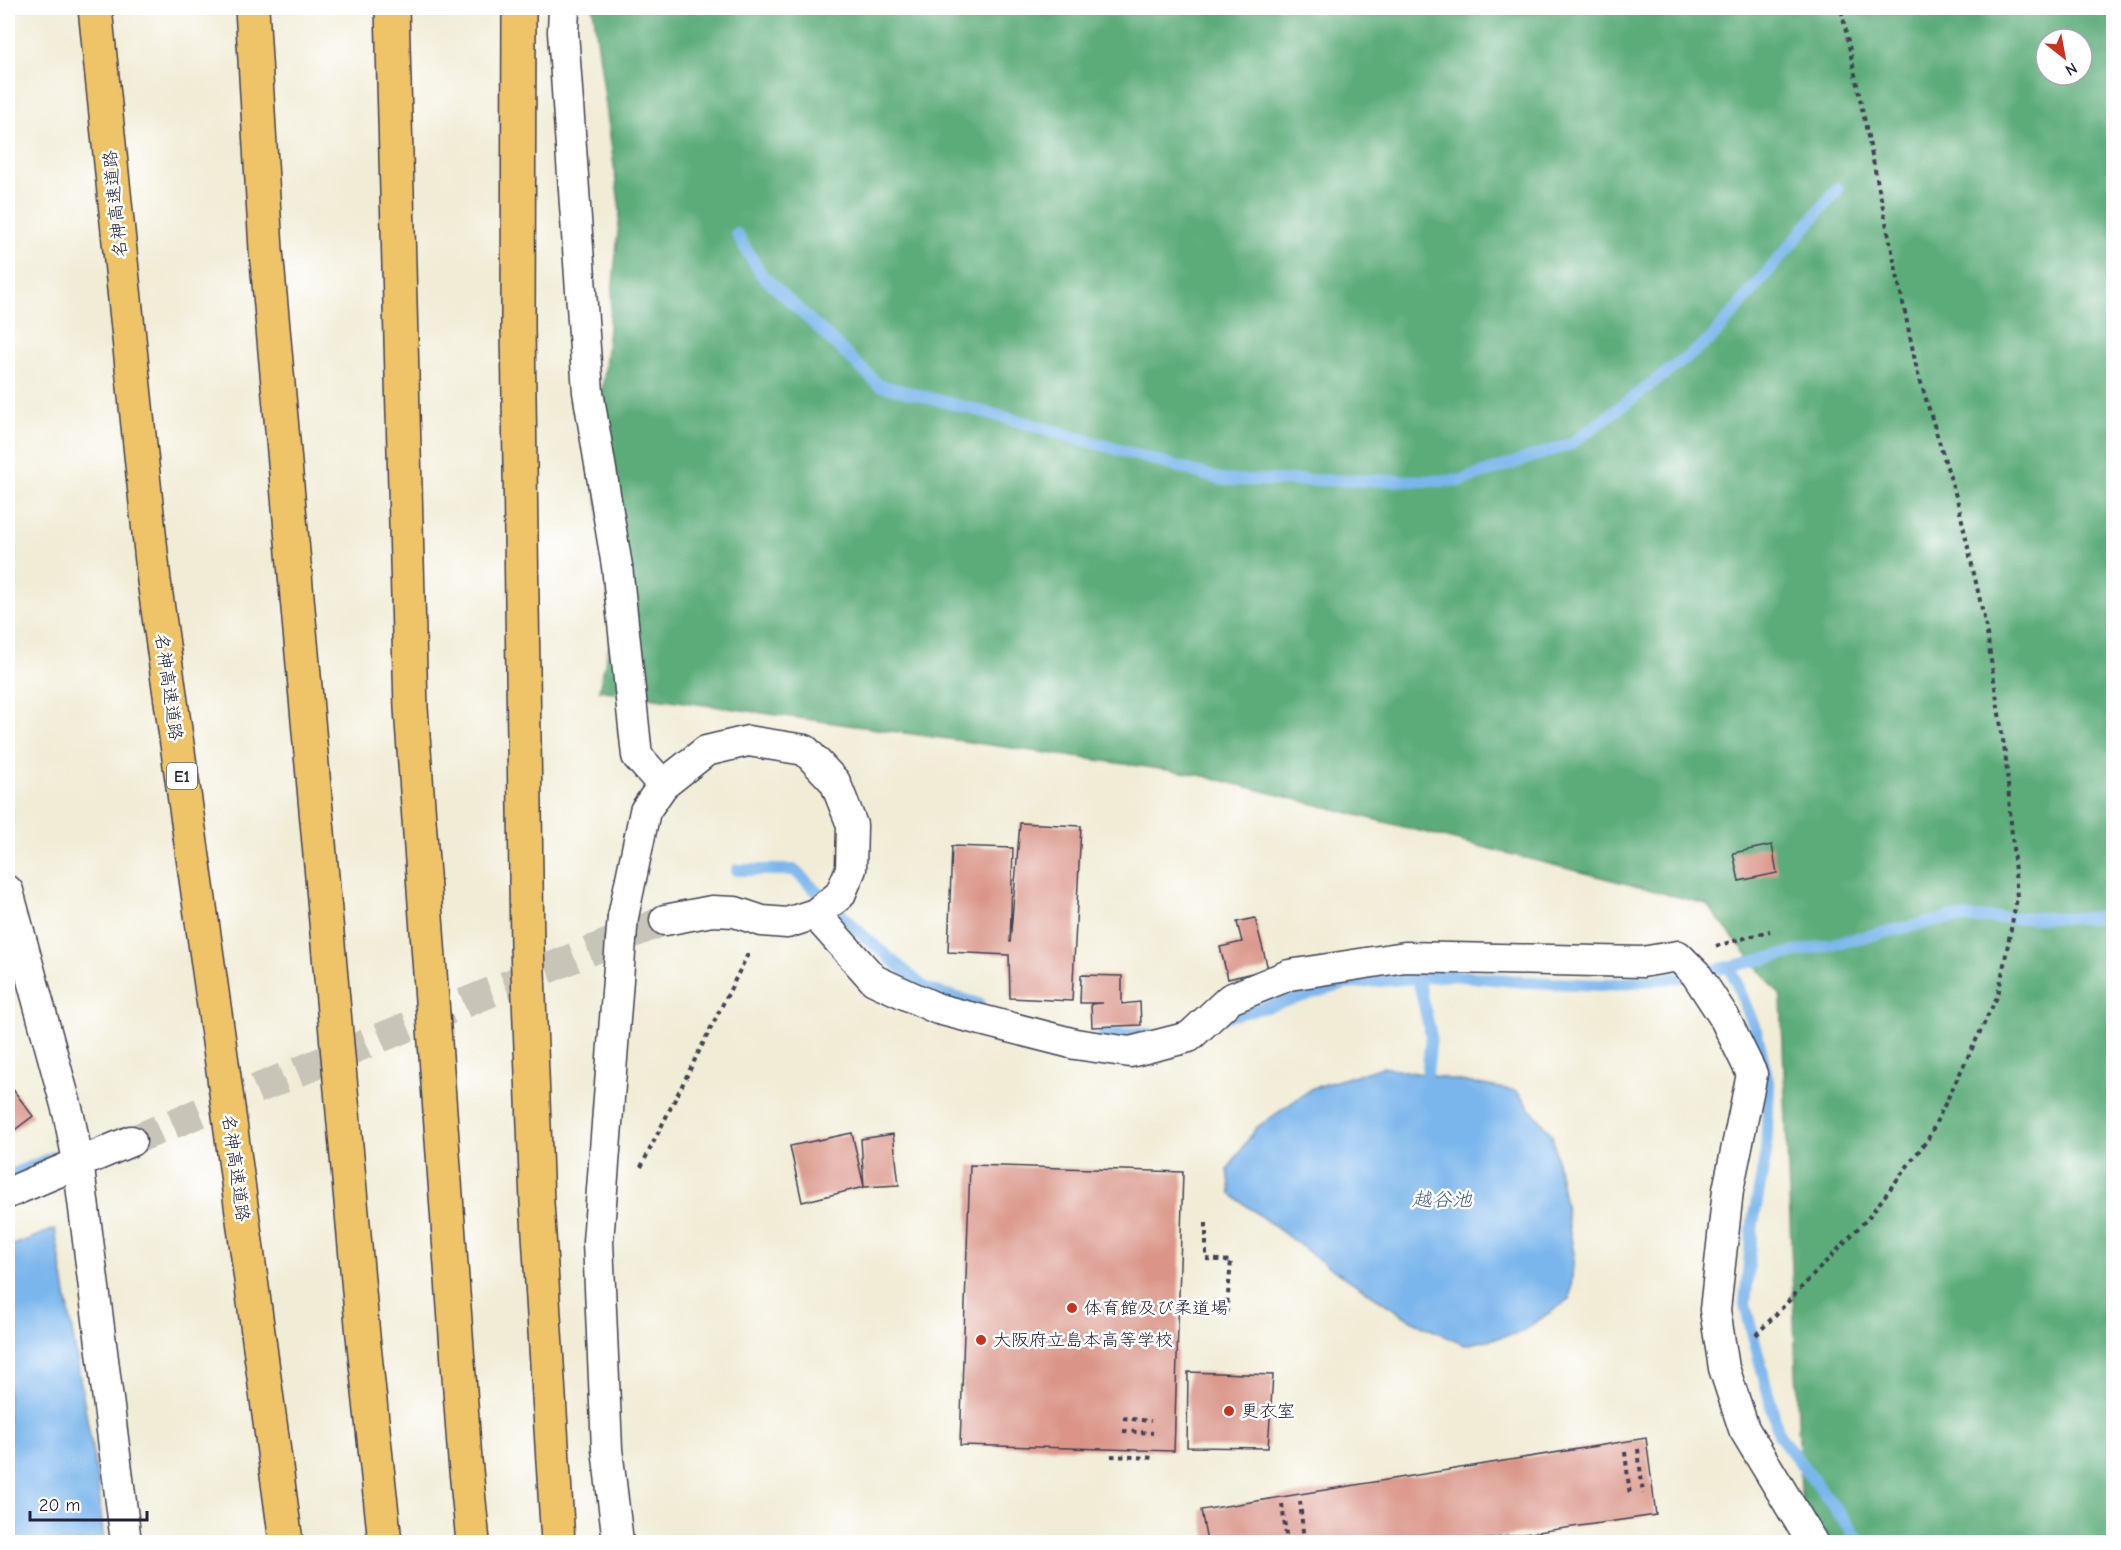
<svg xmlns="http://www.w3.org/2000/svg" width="2121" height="1550" font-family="'Comic Neue','Klee One',sans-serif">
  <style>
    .forest { fill: #5cac79; stroke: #3f675a; stroke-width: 1.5; fill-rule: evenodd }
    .water { fill: #7ab6ec; stroke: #4e6c94; stroke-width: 1.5 }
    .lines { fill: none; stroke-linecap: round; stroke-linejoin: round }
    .stream { stroke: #7ab6ec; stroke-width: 12 }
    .building { fill: #da9588 }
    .street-tunnel { stroke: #c8c4b7; stroke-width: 30; stroke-dasharray: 30 15; stroke-linecap: butt }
    .street-casing { stroke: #414052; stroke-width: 33 }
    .highway-casing { stroke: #414052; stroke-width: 36 }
    .path { stroke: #414052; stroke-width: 4; stroke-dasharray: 4.5 4.5; stroke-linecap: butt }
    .street { stroke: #fff; stroke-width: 30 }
    .highway { stroke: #efc469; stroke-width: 33 }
    .street-bridge-casing { stroke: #414052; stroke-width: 33; stroke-linecap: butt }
    .street-bridge { stroke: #fff; stroke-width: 30 }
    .poi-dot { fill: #c8321e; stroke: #fff; stroke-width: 2 }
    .labels { text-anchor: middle; stroke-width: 5; stroke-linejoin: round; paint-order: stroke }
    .shield { fill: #fff; stroke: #646476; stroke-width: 1.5 }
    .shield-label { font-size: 16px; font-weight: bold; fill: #22223b }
    .street-label { font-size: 18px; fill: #22223b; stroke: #fff }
    .poi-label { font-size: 18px; fill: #22223b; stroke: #fff; text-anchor: start }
    .water-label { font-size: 20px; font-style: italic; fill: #455d82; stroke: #fff }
  </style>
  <rect width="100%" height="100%" fill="#fff"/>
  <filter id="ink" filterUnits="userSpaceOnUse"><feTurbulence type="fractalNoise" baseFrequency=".0167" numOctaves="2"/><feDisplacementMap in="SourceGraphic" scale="12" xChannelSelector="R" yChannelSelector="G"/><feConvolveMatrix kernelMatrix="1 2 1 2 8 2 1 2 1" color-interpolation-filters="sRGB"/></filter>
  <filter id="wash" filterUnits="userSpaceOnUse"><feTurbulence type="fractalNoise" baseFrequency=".008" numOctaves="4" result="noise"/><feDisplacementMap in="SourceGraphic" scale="24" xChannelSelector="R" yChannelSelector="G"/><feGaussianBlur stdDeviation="1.35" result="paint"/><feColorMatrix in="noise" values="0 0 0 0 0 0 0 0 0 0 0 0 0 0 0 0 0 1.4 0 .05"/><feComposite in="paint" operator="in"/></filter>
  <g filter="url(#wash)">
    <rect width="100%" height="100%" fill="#f1ecd6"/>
    <path class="forest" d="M593,8H2113V1542H1803L1781,996L1706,904L1196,774L599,690L612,632L593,460L605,369L620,211ZM2046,39H2082V75H2046Z"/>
    <path class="water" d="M1383,1067L1516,1091L1552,1135L1574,1254L1570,1299L1519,1333L1464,1345L1409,1319L1329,1267L1231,1194L1228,1169L1256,1128L1313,1088Z
      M55,1229L98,1484L104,1542H8V1247Z"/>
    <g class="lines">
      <path class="stream" d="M737,234L761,274L879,385L1011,419L1224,480L1459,481L1571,444L1710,340L1838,189
        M737,870H794L865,937L926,989L979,1004
        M1730,967L1757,1033L1769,1086L1766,1153L1753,1222L1745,1305L1779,1435L1861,1542
        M1418,978L1431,1036L1427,1075
        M1221,1018L1266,1007L1344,984L1452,975L1525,982L1602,985L1683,977L1949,918H2114
        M1103,1035L1149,1034
        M8,1176L56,1156"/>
    </g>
    <g id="blocks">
      <path class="building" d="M1020,823L1081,826L1072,1001L1010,998L1009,955L948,952L952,846L1013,848L1010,943Z
        M1772,845L1777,873L1739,881L1733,853Z
        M1255,918L1268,969L1228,979L1220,947L1242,942L1237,922Z
        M1081,975L1122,976V1004L1140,1002L1141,1025L1092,1027L1091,1004L1103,1003H1080Z
        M8,1083L33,1116L8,1135Z
        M852,1133L864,1187L861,1139L893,1134L899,1185L864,1187L802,1202L790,1146Z
        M970,1165L1183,1172L1174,1451L960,1445Z
        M1188,1372L1273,1375L1268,1448L1187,1447Z
        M1646,1438L1656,1515L1468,1542H1207L1201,1510Z"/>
    </g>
  </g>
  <g filter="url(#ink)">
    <use href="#blocks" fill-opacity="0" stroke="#414052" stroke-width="1.5"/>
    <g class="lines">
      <path class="street-tunnel" d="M131,1141L665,920"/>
      <g class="street-casing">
        <path id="street" d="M564,8L563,32L588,392L617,566L637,756L663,785
          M8,891L69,1116L78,1161L126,1542
          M815,914L874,980L938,1009L1075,1044L1130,1052L1189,1037L1230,999L1289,975L1405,957L1642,962L1678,956L1696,974L1724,1017L1752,1074L1728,1190L1715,1310L1724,1368L1744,1429L1812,1542
          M623,917L645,811L663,785L706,751L748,741L805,750L835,782L852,825L851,869L840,895L815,914L787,923L762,921L735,912L712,911L665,920
          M8,1193L131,1141
          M618,1542L607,1449L598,1242L621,940"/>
      </g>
      <g class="highway-casing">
        <path id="highway" d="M95,8L154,581L223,1070L286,1542
          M252,8L266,250L363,1336L385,1542
          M392,8L411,708L465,1460L473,1542
          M519,8L518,328L527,946L537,1202L558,1542"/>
      </g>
      <path class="path" d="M1716,946L1770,931
        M641,1167L748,954
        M1206,1223V1259L1231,1261L1226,1317
        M1756,1335L1868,1218L1928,1139L1998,995L2017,898L2006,760L1986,627L1958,503L1917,370L1841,8
        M1123,1418L1151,1421
        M1123,1431L1153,1433
        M1638,1449L1643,1494
        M1625,1452L1630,1496
        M1111,1456L1156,1458
        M1300,1501L1304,1542
        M1282,1504L1287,1542"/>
      <use href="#street" class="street"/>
      <use href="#highway" class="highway"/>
      <g class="street-bridge-casing">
        <path id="street-bridge" d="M621,940L623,917"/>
      </g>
      <use href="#street-bridge" class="street-bridge"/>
    </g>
  </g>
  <g class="poi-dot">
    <circle cx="1072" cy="1308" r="6"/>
    <circle cx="981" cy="1340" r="6"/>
    <circle cx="1229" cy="1411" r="6"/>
  </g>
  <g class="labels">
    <rect class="shield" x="167" y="763" width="30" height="26" rx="4.5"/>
    <g class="shield-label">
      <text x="182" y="782">E1</text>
    </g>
    <g class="street-label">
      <text transform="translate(115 204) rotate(-96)" y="6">名神高速道路</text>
      <text transform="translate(169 687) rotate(82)" y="6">名神高速道路</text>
      <text transform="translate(236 1168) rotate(82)" y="6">名神高速道路</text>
    </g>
    <g class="poi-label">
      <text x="1084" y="1314">体育館及び柔道場</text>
      <text x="993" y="1346">大阪府立島本高等学校</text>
      <text x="1241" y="1417">更衣室</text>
    </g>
    <g class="water-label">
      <text x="1442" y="1206">越谷池</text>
    </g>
  </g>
  <rect width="2121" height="1550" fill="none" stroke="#fff" stroke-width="30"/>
  <g transform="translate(2064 57) rotate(149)"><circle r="28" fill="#ffffff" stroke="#a7a7b1" stroke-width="1.5"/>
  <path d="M0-4.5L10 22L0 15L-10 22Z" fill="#c8321e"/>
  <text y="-9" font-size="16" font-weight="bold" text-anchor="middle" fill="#22223b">N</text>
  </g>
  <path d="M30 1511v9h117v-9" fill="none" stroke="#22223b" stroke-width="3"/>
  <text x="39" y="1511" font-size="18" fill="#22223b" stroke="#ffffff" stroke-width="4.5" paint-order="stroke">20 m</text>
</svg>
